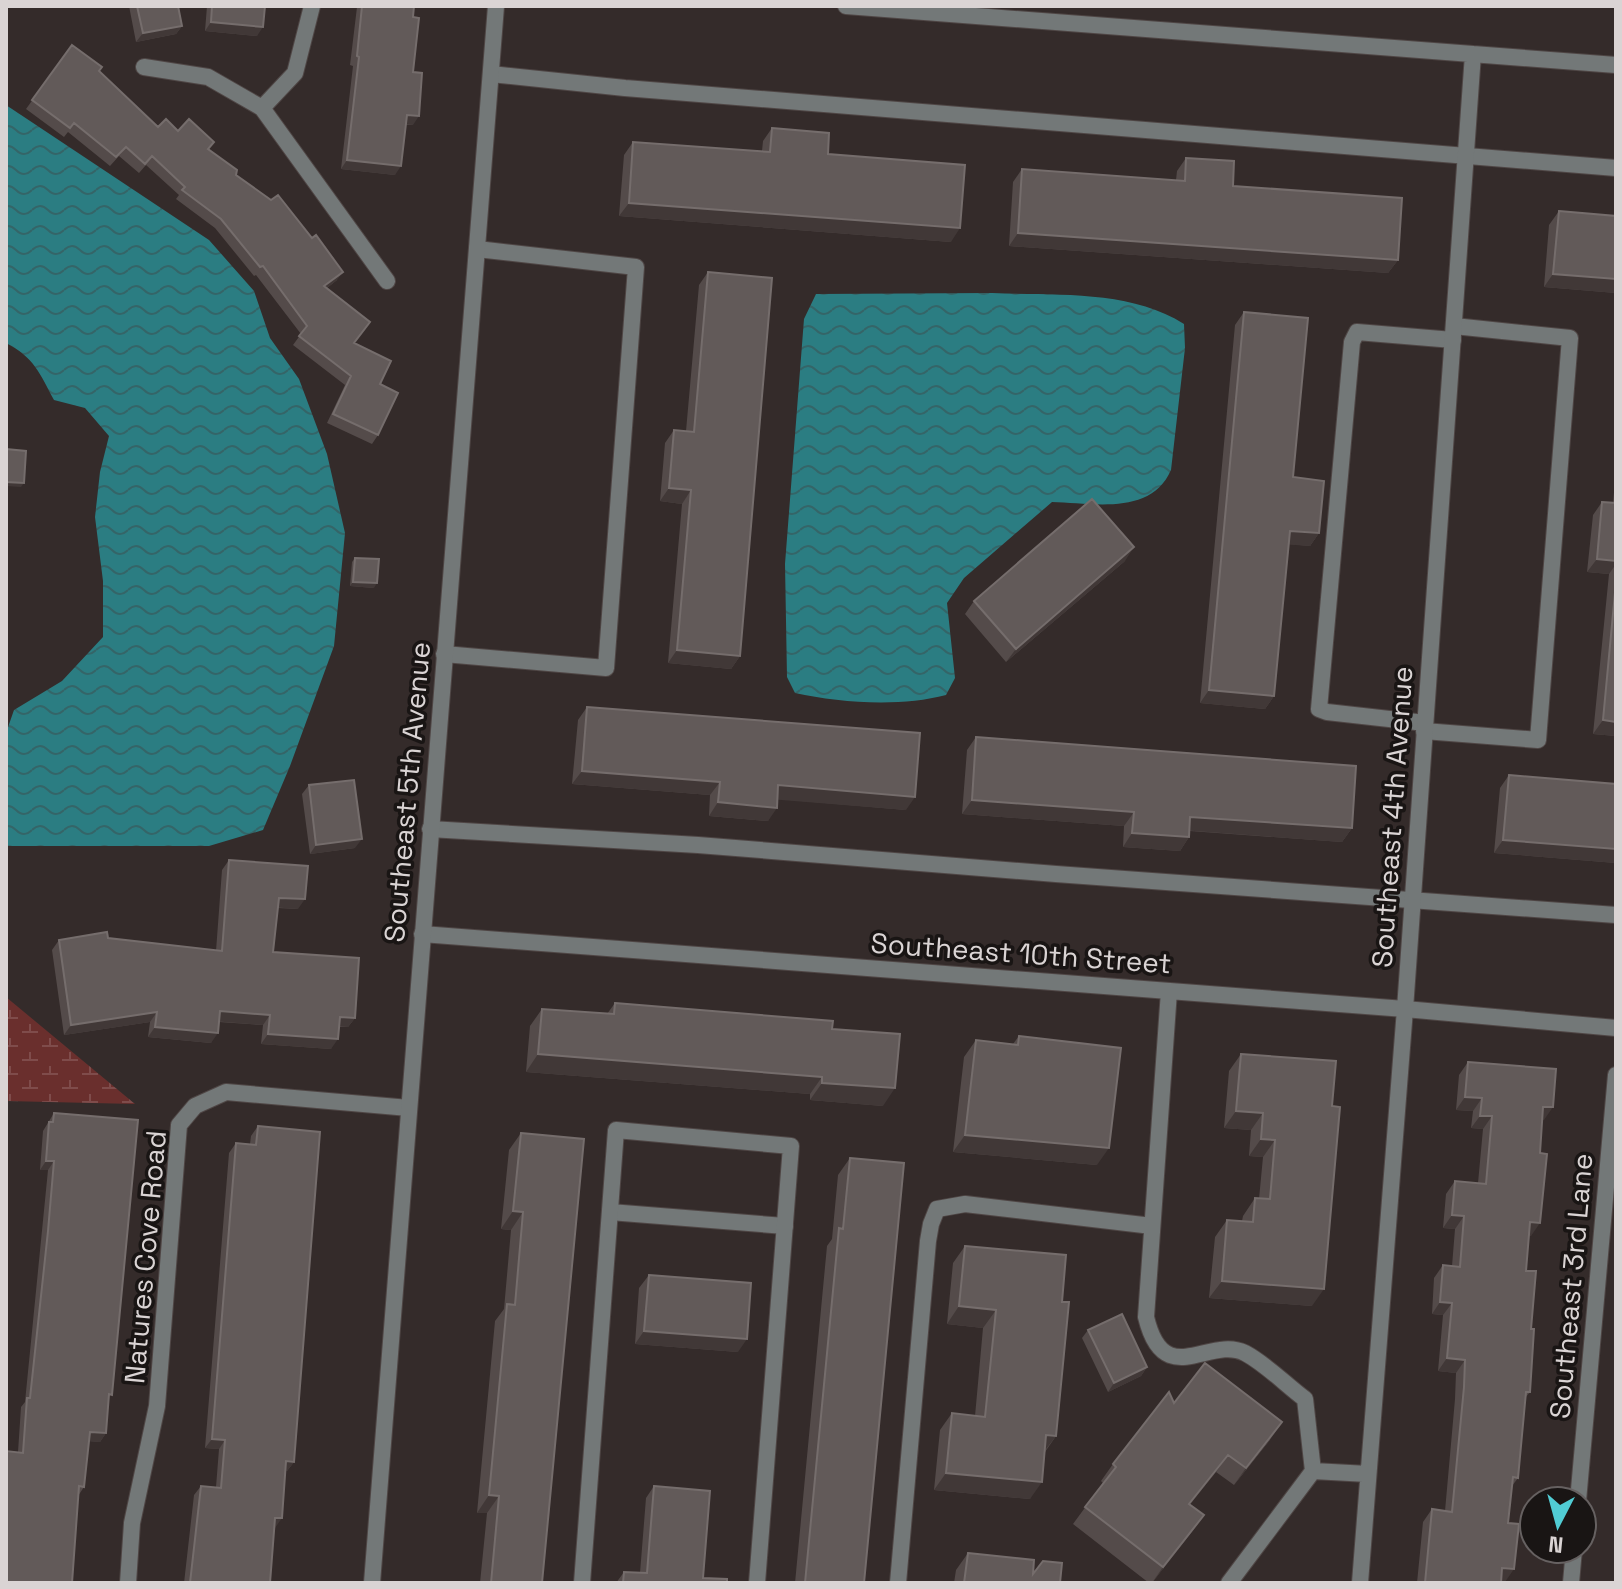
<svg xmlns="http://www.w3.org/2000/svg" width="1622" height="1589" font-family="'Space Grotesk',sans-serif">
  <style>
    .wetland { fill: url(#wetland-marsh) }
    .water { fill: url(#water-waves) }
    .lines { fill: none; stroke-linecap: round; stroke-linejoin: round }
    .service-casing { stroke: #4f4645; stroke-width: 18 }
    .minor-casing { stroke: #4f4645; stroke-width: 18 }
    .tertiary-casing { stroke: #4f4645; stroke-width: 18 }
    .service { stroke: #737878; stroke-width: 16 }
    .minor { stroke: #737878; stroke-width: 16 }
    .tertiary { stroke: #737878; stroke-width: 16 }
    .wall { fill: #544b4a }
    .shaded-wall { fill: #413837 }
    .building { fill: #625a59; stroke: #756d6c; stroke-width: 2 }
    .labels { text-anchor: middle; stroke-width: 7; stroke-linejoin: round; paint-order: stroke }
    .street-label { font-size: 28px; fill: #dad4d4; stroke: #191514 }
  </style>
  <defs>
    <pattern id="wetland-marsh" width="20" height="14" patternUnits="userSpaceOnUse" patternTransform="scale(2)"><rect width="20" height="14" fill="#6a2f2d"/><path d="M1 5h8M5 5V1M11 12h8M15 12V8" fill="none" stroke="#7f4c4b"/></pattern>
    <pattern id="water-waves" width="16" height="10" patternUnits="userSpaceOnUse" patternTransform="scale(2)"><rect width="16" height="10" fill="#2b7d82"/><path d="M0 5q4-4 8 0t8 0" fill="none" stroke="#346568"/></pattern>
  </defs>
  <rect width="100%" height="100%" fill="#342b2a"/>
  <path class="wetland" d="M6,997L135,1104L6,1101Z"/>
  <path class="water" d="M6,105L209,240L254,291L270,338L299,379L327,454L345,533L334,646L290,766L263,830L209,846H6V733L14,710L62,681L103,637V581L95,517L100,472L109,436L85,408L54,400C40,374 34,357 6,343Z
    M992,293C1055,296 1129,289 1184,324L1185,348L1171,470C1151,516 1093,503 1052,502L964,578L947,603L955,678L946,695C901,707 840,703 795,693L787,677L785,564L804,319L816,294Z"/>
  <g class="lines">
    <g class="service-casing">
      <path id="service" d="M491,74L625,88L1616,168
        M444,654L606,668L636,267L477,249
        M1425,723L1327,712L1319,709L1352,342L1357,332L1453,340
        M1424,731L1538,740L1570,338L1454,326
        M430,829L698,845L1056,874L1616,915
        M610,1212L785,1226"/>
    </g>
    <g class="minor-casing">
      <path id="minor" d="M846,6L1616,65
        M144,67L208,77L262,108L387,281
        M262,108L295,73L312,6
        M422,934L1405,1009L1616,1028
        M1169,991L1146,1317C1164,1392 1209,1335 1245,1353C1266,1364 1286,1385 1305,1399L1313,1471L1368,1474
        M1578,1501L1616,1075
        M128,1583L132,1523L157,1406L179,1125L195,1106L226,1092L409,1108
        M582,1583L616,1130L791,1146L757,1583
        M898,1583L928,1241L931,1224L937,1209L965,1204L1152,1226
        M1229,1583L1313,1471
        M1360,1583L1405,1009L1473,54
        M1571,1583L1574,1549"/>
    </g>
    <g class="tertiary-casing">
      <path id="tertiary" d="M372,1583L496,6"/>
    </g>
    <use href="#service" class="service"/>
    <use href="#minor" class="minor"/>
    <use href="#tertiary" class="tertiary"/>
  </g>
  <path class="wall" d="M129,6H178L182,26L176,34L136,42Z
    M207,6H265L257,36L205,31Z
    M353,6H414L413,17V125H406L395,175L341,169L353,66L350,65L357,7Z
    M72,45L158,127L178,131L209,149L236,175L337,280L327,288L354,344L380,384L378,435L372,444L327,423L345,385L293,345L301,334L256,275L254,276L215,228L176,199L179,195L146,165L139,173L119,156L110,166L68,132L64,137L26,109Z
    M772,128L828,154L951,242L619,216L624,155L633,142L762,151L763,141Z
    M1186,158L1233,186L1398,260L1388,273L1009,246L1013,182L1022,169L1176,180L1177,171Z
    M1559,211L1616,216V293L1544,287L1549,225Z
    M708,272L740,656L731,669L668,663L682,504L660,501L665,443L674,430L686,431L699,285Z
    M1244,312L1293,477L1319,533L1310,546L1289,544L1274,696L1265,709L1200,703L1235,325Z
    M1616,471V736L1593,734L1609,574L1587,572L1593,515L1602,502L1613,503Z
    M355,558L374,588L350,586L352,562Z
    M1125,561L1006,662L965,614L974,601Z
    M587,707L906,810L778,799L768,821L709,816L710,795L572,784L578,720Z
    M976,737L1352,828L1342,842L1190,831L1189,837L1180,851L1123,847L1124,826L962,814L967,750Z
    M1509,775L1616,784V863L1494,853L1500,788Z
    M309,785L355,848L310,854L302,794Z
    M229,860L298,909L278,908L273,952L355,1018L348,1027H339L331,1049L261,1044L263,1025L219,1022L211,1043L148,1037L150,1022L64,1035L52,950L59,940L108,938L216,951L222,870Z
    M615,1003L832,1029L883,1106L810,1100V1094L526,1072L530,1026L542,1009L607,1014Z
    M1019,1036L1097,1165L953,1152L964,1057L976,1040L1013,1044Z
    M1241,1054L1336,1061L1312,1306L1209,1298L1215,1237L1227,1220L1242,1221L1243,1216L1255,1198L1259,1199L1263,1157L1249,1156L1251,1130L1224,1128L1229,1071Z
    M1468,1062L1544,1120H1542L1531,1236L1529,1235L1526,1271L1531,1329L1530,1392L1525,1398L1518,1478L1512,1486L1508,1523L1505,1582L1501,1581V1583H1417L1423,1522L1432,1509L1445,1511L1455,1399L1456,1373L1438,1371L1443,1315L1432,1314L1434,1278L1443,1265L1452,1266L1455,1229L1443,1228L1446,1194L1455,1181L1478,1183L1483,1129L1471,1128L1473,1111L1456,1110L1459,1075Z
    M54,1113L108,1400L106,1433L100,1442L89,1441L84,1487L78,1496L18,1452L21,1407L25,1402L48,1170H40L43,1131Z
    M258,1126L294,1462L287,1471H286L275,1528H274L270,1583H184L194,1495L201,1486L216,1487L219,1449L205,1448L229,1153L236,1143L250,1144L251,1136Z
    M521,1133L542,1583H480L487,1513H477L495,1321L504,1309L511,1230L501,1229L509,1150Z
    M850,1158L864,1583H795L827,1246L832,1239L838,1175Z
    M965,1246L1062,1302L1056,1436L1045,1452L1030,1499L934,1490L940,1430L952,1413L975,1416L983,1328L947,1324L953,1263Z
    M649,1275L738,1352L635,1344L639,1288Z
    M1088,1330L1147,1367L1141,1376L1108,1392L1082,1338Z
    M1174,1403L1270,1440L1234,1485L1216,1472L1190,1504L1204,1515L1152,1583H1149L1073,1524L1103,1483L1101,1481L1113,1464Z
    M654,1486L703,1578L727,1583H616L624,1572L640,1573L646,1498Z
    M968,1553L1033,1574L1060,1583H954L956,1570Z"/>
  <path class="shaded-wall" d="M211,22L263,27L257,36L205,31Z
    M182,26L176,34L136,42L143,33Z
    M407,115L419,116L413,125L401,124Z
    M347,160L401,166L395,175L341,169Z
    M629,203L960,228L951,242L619,216Z
    M1018,233L1398,260L1388,273L1009,246Z
    M343,272L337,280L318,295L324,286Z
    M1553,274L1616,279V293L1544,287Z
    M6,482L24,483L21,487L6,486Z
    M669,488L691,490L682,504L660,501Z
    M1290,531L1319,533L1310,546L1281,544Z
    M1134,547L1125,561L1006,662L1016,649Z
    M1597,559L1616,561V564L1609,574L1587,572Z
    M353,582L377,583L374,588L350,586Z
    M677,650L740,656L731,669L668,663Z
    M1209,690L1274,696L1265,709L1200,703Z
    M1603,720L1616,722V736L1593,734Z
    M582,771L720,782L710,795L572,784Z
    M778,785L915,797L906,810L769,799Z
    M972,800L1134,812L1124,826L962,814Z
    M718,802L777,808L768,821L709,816Z
    M1190,817L1352,828L1342,842L1181,830Z
    M1132,833L1189,837L1180,851L1123,847Z
    M362,839L355,848L310,854L316,845Z
    M1503,840L1616,849V863L1494,853Z
    M279,898L305,899L298,909L272,907Z
    M220,1011L270,1015L263,1025L213,1021Z
    M157,1012L150,1022L64,1035L71,1025Z
    M340,1017L355,1018L348,1027L333,1026Z
    M155,1027L218,1033L211,1043L148,1037Z
    M268,1034L338,1039L331,1049L261,1044Z
    M538,1054L822,1077L810,1094L526,1072Z
    M822,1083L895,1088L883,1106L810,1100Z
    M1465,1097L1482,1098L1473,1111L1456,1110Z
    M1543,1107H1553L1544,1120L1534,1119Z
    M1236,1111L1263,1113L1251,1130L1224,1128Z
    M1480,1116H1492L1483,1129L1471,1128Z
    M965,1135L1109,1148L1097,1165L953,1152Z
    M1261,1139L1275,1140L1263,1157L1249,1156Z
    M46,1161H54L48,1170H40Z
    M513,1211L523,1212L511,1230L501,1229Z
    M1452,1215L1464,1216L1455,1229L1443,1228Z
    M1530,1222L1540,1223L1531,1236L1521,1235Z
    M1222,1281L1324,1289L1312,1306L1209,1298Z
    M1440,1302L1452,1303L1443,1315L1432,1314Z
    M959,1306L996,1310L983,1328L947,1324Z
    M644,1331L747,1339L738,1352L635,1344Z
    M1447,1358L1465,1360L1456,1373L1438,1371Z
    M1147,1367L1141,1376L1108,1392L1114,1383Z
    M1282,1422L1270,1440L1234,1485L1246,1468Z
    M90,1432L106,1433L100,1442L84,1441Z
    M1046,1435L1056,1436L1043,1453Z
    M212,1439L225,1440L219,1449L205,1448Z
    M1228,1455L1216,1472L1177,1521L1189,1504Z
    M286,1461L294,1462L287,1471H280Z
    M946,1473L1042,1482L1030,1499L934,1490Z
    M489,1495L499,1496L487,1513H477Z
    M1204,1515L1192,1532L1152,1583L1163,1567Z
    M275,1518H282L275,1528L268,1527Z
    M1502,1568L1514,1569L1505,1582L1493,1580Z"/>
  <path class="building" d="M137,6H178L182,26L143,33Z
    M212,6H265L263,27L211,22Z
    M362,6H414L413,17L419,18L413,72L422,73L419,116L407,115L401,166L347,160L359,57L357,56Z
    M72,45L102,67L99,71L158,127L166,119L178,131L189,119L214,142L208,149L237,170L236,175L271,200L278,195L312,238L316,235L343,272L324,286L370,322L354,343L391,361L380,384L398,393L378,435L333,414L351,376L299,336L307,326L263,266L260,267L221,219L182,190L185,187L152,156L145,164L126,147L116,157L74,123L70,128L32,100Z
    M772,128L829,133L828,154L965,165L960,228L629,203L633,142L770,152Z
    M1186,158L1234,161L1233,186L1402,198L1398,260L1018,233L1022,169L1185,181Z
    M1559,211L1616,216V279L1553,274Z
    M708,272L772,278L740,656L677,650L691,490L669,488L674,430L694,432Z
    M1244,312L1308,318L1293,477L1324,481L1319,533L1290,531L1274,696L1209,690Z
    M6,449L26,451L24,483L6,482Z
    M1092,499L1134,547L1016,649L974,601Z
    M1602,502L1616,503V561L1597,559Z
    M355,558L379,559L377,583L353,582Z
    M1616,582V722L1603,720Z
    M587,707L920,733L915,797L778,785L777,808L718,802L720,782L582,771Z
    M976,737L1356,766L1352,828L1190,817L1189,837L1132,833L1134,812L972,800Z
    M1509,775L1616,784V849L1503,840Z
    M354,780L362,839L316,845L309,785Z
    M229,860L308,866L305,899L279,898L273,952L359,958L355,1018L340,1017L338,1039L268,1034L270,1015L220,1011L218,1033L155,1027L157,1012L71,1025L59,940L107,932L108,938L222,951Z
    M615,1003L833,1021L832,1029L900,1034L895,1088L822,1083V1077L538,1054L542,1009L614,1014Z
    M1019,1036L1121,1048L1109,1148L965,1135L976,1040L1018,1045Z
    M1241,1054L1336,1061L1332,1106L1340,1107L1324,1289L1222,1281L1227,1220L1253,1222L1255,1198L1270,1199L1275,1140L1261,1139L1263,1113L1236,1111Z
    M1468,1062L1556,1069L1553,1107H1543L1540,1153L1547,1154L1540,1223L1530,1222L1526,1271H1536L1531,1329H1534L1530,1392H1526L1518,1478L1513,1477L1508,1523L1519,1524L1514,1569L1502,1568L1501,1583H1425L1432,1509L1452,1512L1464,1387L1465,1360L1447,1358L1452,1303L1440,1302L1443,1265L1460,1267L1464,1216L1452,1215L1455,1181L1486,1184L1492,1116H1480L1482,1098L1465,1097Z
    M54,1113L138,1120L112,1395L109,1394L106,1433L90,1432L84,1487L79,1486L72,1583H6V1451L23,1453L27,1398H30L48,1231L54,1161H46L49,1122H53Z
    M258,1126L320,1132L294,1462L286,1461L282,1518H275L270,1583H190L201,1486L221,1488L225,1440L212,1439L236,1143L256,1145Z
    M521,1133L584,1139L542,1583H491L499,1496L489,1495L507,1304L515,1305L523,1212L513,1211Z
    M850,1158L904,1163L864,1583H805L839,1228L843,1229Z
    M965,1246L1066,1255L1062,1302H1069L1056,1436L1046,1435L1042,1482L946,1473L952,1413L985,1417L996,1310L959,1306Z
    M649,1275L751,1283L747,1339L644,1331Z
    M1122,1314L1147,1367L1114,1383L1088,1330Z
    M1205,1363L1282,1422L1246,1468L1228,1455L1189,1504L1204,1515L1163,1567L1085,1507L1116,1467L1113,1464L1169,1392L1174,1403Z
    M654,1486L710,1491L703,1578L727,1579V1583H623L624,1572L647,1573Z
    M968,1553L1034,1560L1033,1574L1043,1561L1062,1563L1060,1583H964Z"/>
  <g class="labels">
    <g class="street-label">
      <text transform="translate(407 792) rotate(-85)" y="10">Southeast 5th Avenue</text>
      <text transform="translate(1392 817) rotate(-86)" y="10">Southeast 4th Avenue</text>
      <text transform="translate(1021 953) rotate(4)" y="10">Southeast 10th Street</text>
      <text transform="translate(145 1257) rotate(-85)" y="10">Natures Cove Road</text>
      <text transform="translate(1571 1286) rotate(-85)" y="10">Southeast 3rd Lane</text>
    </g>
  </g>
  <rect width="1622" height="1589" fill="none" stroke="#dad4d4" stroke-width="16"/>
  <g transform="translate(1558 1525) rotate(186)"><circle r="38" fill="#191514" stroke="#666161" stroke-width="2"/>
  <path d="M0-6L14 30L0 20L-14 30Z" fill="#51ccd4"/>
  <text y="-12" font-size="22" font-weight="bold" text-anchor="middle" fill="#dad4d4">N</text>
  </g>
</svg>
